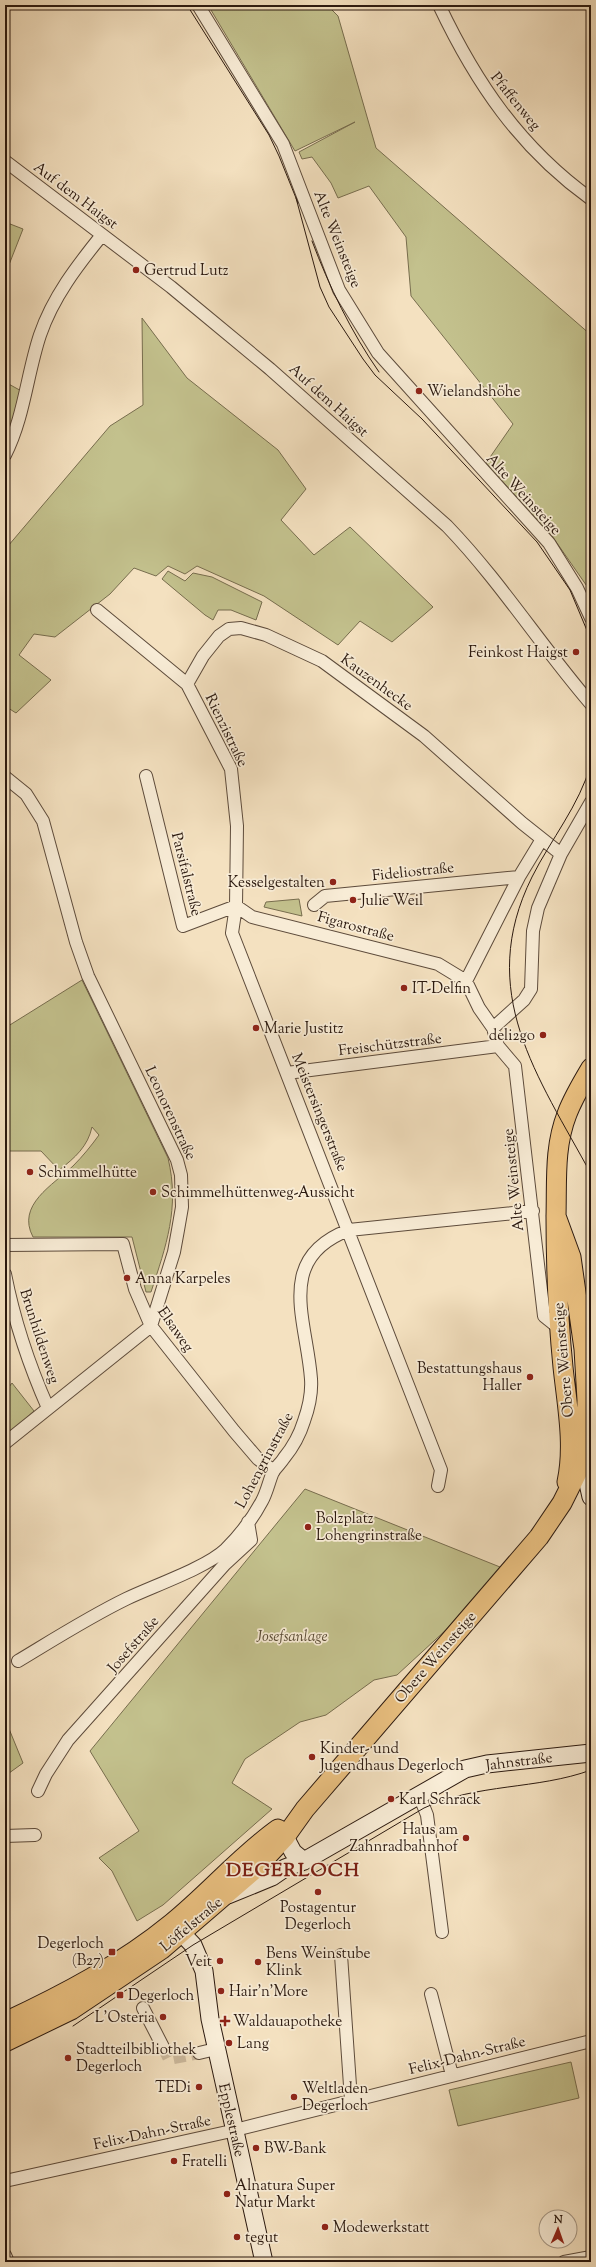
<svg xmlns="http://www.w3.org/2000/svg" width="596" height="2267" font-family="'Sorts Mill Goudy',serif">
  <style>
    .green { fill: #c3c18d; stroke: #776d4e }
    .lines { fill: none; stroke-linecap: round; stroke-linejoin: round }
    .street-tunnel { stroke: #ccb99d; stroke-width: 12; stroke-dasharray: 12 6; stroke-linecap: butt }
    .street-casing { stroke: #5d4b3b; stroke-width: 14 }
    .secondary-casing { stroke: #2b190f; stroke-width: 19 }
    .primary-casing { stroke: #2b190f; stroke-width: 21 }
    .street { stroke: #f8ecd6; stroke-width: 12 }
    .secondary { stroke: #f8ecd6; stroke-width: 17 }
    .primary { stroke: #eac080; stroke-width: 19 }
    .tram { stroke: #2b190f; stroke-width: 1 }
    .poi-dot { fill: #8f2418; stroke: #f8ecd6; stroke-width: 1.5 }
    .labels { text-anchor: middle; stroke-width: 3.5; stroke-linejoin: round; paint-order: stroke }
    .street-label { font-size: 15px; fill: #2b190f; stroke: #f8ecd6 }
    .poi-label { font-size: 15px; fill: #2b190f; stroke: #f8ecd6; text-anchor: start }
    .park-label { font-size: 15px; font-style: italic; fill: #594b35; stroke: #f8ecd6 }
    .district-label { font-size: 19px; font-weight: bold; letter-spacing: 1px; fill: #7a1f14; stroke: #f8ecd6 }
  </style>
  <rect width="100%" height="100%" fill="#f4e1c0"/>
  <filter id="stains"><feTurbulence type="fractalNoise" baseFrequency=".005" numOctaves="4"/><feColorMatrix values="0 0 0 0 .2 0 0 0 0 .09 0 0 0 0 .02 0 0 0 .5 -.17"/></filter>
  <radialGradient id="worn" r=".72"><stop offset=".6" stop-color="#630" stop-opacity="0"/><stop offset="1" stop-color="#630" stop-opacity=".3"/></radialGradient>
  <path class="green" d="M208,5H327L338,16L376,148L591,335V592L552,536L486,463L513,424L411,296L406,237L369,186L338,198L331,183L312,157L302,159L299,152L355,122L295,151Z
    M5,222L23,229L5,275Z
    M142,318L187,378L278,450L306,489L281,520L314,555L350,527L433,607L392,642L360,621L338,645L264,596L197,566L185,574L168,566L156,576L134,568L110,594L55,637L34,634L19,655L51,680L16,713L5,706V562L8,546L110,426L143,405Z
    M5,382L25,393L5,448Z
    M168,571L185,581L193,573L212,577L262,602L256,620L231,610H218L213,620L205,615L162,579Z
    M299,899L302,916L264,907L266,902Z
    M82,980L168,1158C180,1208 166,1246 151,1292H146L132,1237H33C16,1205 53,1185 73,1166C83,1156 91,1146 99,1135L92,1127C88,1146 75,1158 59,1170L41,1151H5V1028Z
    M12,1383L34,1411L5,1437V1392Z
    M305,1489L510,1571L397,1675L374,1680L326,1715L300,1722L245,1759L232,1783L272,1809L163,1905L137,1921L112,1871L99,1858L139,1831L90,1751Z
    M5,1719L23,1763L5,1776Z
    M571,2062L579,2098L458,2126L449,2090Z"/>
  <g class="lines">
    <path class="street-tunnel" d="M163,2047L169,2059L199,2053"/>
    <g class="street-casing">
      <path id="street" d="M198,5L283,144L339,290L378,353L549,543L577,588L591,618
        M439,5C476,83 520,148 591,199
        M5,161L171,287L270,369L447,526C500,581 541,646 591,704
        M5,455C24,418 27,374 40,335C53,297 77,266 102,235
        M97,610L187,684L231,769L237,826L236,906L232,933L441,1470L438,1486
        M187,684L203,656L219,636L229,629L241,628L266,635L322,661L424,736L522,823L561,854
        M146,776L183,926L236,906
        M5,777L26,794L43,821L76,942L88,976L177,1160L181,1175L182,1207L178,1230L174,1252L151,1326L5,1443
        M314,905L325,896L519,877
        M236,906L252,917L438,964L466,981
        M466,981L479,1008L493,1028L498,1046L515,1066L544,1316L559,1328
        M466,981L519,877L542,839
        M493,1028L524,1000L531,989L533,931L538,908L561,854L591,802
        M287,1073L498,1046
        M5,1245L123,1244L135,1289L151,1326L234,1431L258,1459L274,1471
        M5,1274C14,1320 29,1365 48,1408
        M18,1661C53,1640 89,1617 126,1599C153,1586 206,1568 226,1549C240,1535 253,1518 262,1501C267,1492 269,1481 273,1472C276,1467 281,1463 284,1458C293,1447 300,1434 304,1421C309,1407 312,1393 311,1379C307,1321 274,1258 349,1230L533,1211
        M38,1791L46,1774L68,1740L225,1564L251,1540L248,1522
        M419,1795L427,1815L442,1932
        M5,1836L35,1835
        M341,1955L351,2100
        M431,1994L452,2075
        M143,2008L163,2047
        M199,2053L216,2049
        M5,2181L227,2132L591,2041
        M5,2255L8,2262
        M564,2262L591,2257"/>
    </g>
    <g class="secondary-casing">
      <path id="secondary" d="M583,1461L591,1497
        M285,1837L293,1852L304,1861
        M228,1895L272,1877L285,1868L304,1861L465,1769L487,1764L591,1753
        M172,1923L193,1945L204,1971L210,2019L264,2262"/>
    </g>
    <g class="primary-casing">
      <path id="primary" d="M567,1482C575,1445 567,1405 563,1367C558,1317 556,1267 556,1216C557,1181 554,1147 567,1114C573,1098 582,1083 591,1068
        M5,2022C63,1995 122,1964 172,1923C208,1894 240,1856 278,1829
        M5,2042L71,2010L162,1949L255,1869L285,1837L305,1809L539,1537L562,1503L583,1461L586,1444L587,1400L584,1349L571,1257L556,1216"/>
    </g>
    <use href="#street" class="street"/>
    <use href="#secondary" class="secondary"/>
    <use href="#primary" class="primary"/>
    <path class="tram" d="M187,5L269,135L279,156L298,203
      M296,198L320,287L329,307L363,359L375,375L422,419L537,542L570,590L591,640
      M312,241C329,286 351,332 379,372
      M591,764C579,806 551,839 532,877C475,992 538,1076 591,1174
      M73,2026L193,1945L424,1808C477,1783 537,1790 591,1770"/>
  </g>
  <g class="poi-dot">
    <circle cx="136" cy="270" r="4"/>
    <circle cx="419" cy="391" r="4"/>
    <circle cx="576" cy="652" r="4"/>
    <circle cx="333" cy="882" r="4"/>
    <circle cx="353" cy="900" r="4"/>
    <circle cx="404" cy="988" r="4"/>
    <circle cx="256" cy="1028" r="4"/>
    <circle cx="543" cy="1035" r="4"/>
    <circle cx="30" cy="1172" r="4"/>
    <circle cx="153" cy="1192" r="4"/>
    <circle cx="127" cy="1278" r="4"/>
    <circle cx="530" cy="1377" r="4"/>
    <circle cx="308" cy="1527" r="4"/>
    <circle cx="312" cy="1757" r="4"/>
    <circle cx="391" cy="1799" r="4"/>
    <circle cx="466" cy="1838" r="4"/>
    <circle cx="318" cy="1892" r="4"/>
    <rect x="108" y="1948" width="8" height="8" rx="2"/>
    <circle cx="220" cy="1961" r="4"/>
    <circle cx="258" cy="1962" r="4"/>
    <circle cx="221" cy="1991" r="4"/>
    <rect x="116" y="1991" width="8" height="8" rx="2"/>
    <circle cx="163" cy="2017" r="4"/>
    <path d="M223 2015h4v4h4v4h-4v4h-4v-4h-4v-4h4z"/>
    <circle cx="229" cy="2043" r="4"/>
    <circle cx="68" cy="2058" r="4"/>
    <circle cx="199" cy="2087" r="4"/>
    <circle cx="294" cy="2097" r="4"/>
    <circle cx="256" cy="2148" r="4"/>
    <circle cx="174" cy="2161" r="4"/>
    <circle cx="227" cy="2194" r="4"/>
    <circle cx="325" cy="2227" r="4"/>
    <circle cx="237" cy="2237" r="4"/>
  </g>
  <g class="labels">
    <g class="street-label">
      <text transform="translate(516 101) rotate(51)" y="5">Pfaffenweg</text>
      <text transform="translate(76 195) rotate(37)" y="5">Auf dem Haigst</text>
      <text transform="translate(338 239) rotate(68)" y="5">Alte Weinsteige</text>
      <text transform="translate(329 400) rotate(42)" y="5">Auf dem Haigst</text>
      <text transform="translate(524 494) rotate(48)" y="5">Alte Weinsteige</text>
      <text transform="translate(377 682) rotate(36)" y="5">Kauzenhecke</text>
      <text transform="translate(227 730) rotate(64)" y="5">Rienzistraße</text>
      <text transform="translate(413 871) rotate(-6)" y="5">Fideliostraße</text>
      <text transform="translate(187 874) rotate(76)" y="5">Parsifalstraße</text>
      <text transform="translate(356 926) rotate(15)" y="5">Figarostraße</text>
      <text transform="translate(390 1044) rotate(-7)" y="5">Freischützstraße</text>
      <text transform="translate(320 1112) rotate(68)" y="5">Meistersingerstraße</text>
      <text transform="translate(171 1113) rotate(65)" y="5">Leonorenstraße</text>
      <text transform="translate(513 1180) rotate(-96)" y="5">Alte Weinsteige</text>
      <text transform="translate(176 1329) rotate(55)" y="5">Elsaweg</text>
      <text transform="translate(40 1336) rotate(72)" y="5">Brunhildenweg</text>
      <text transform="translate(563 1360) rotate(-95)" y="5">Obere Weinsteige</text>
      <text transform="translate(264 1460) rotate(-62)" y="5">Lohengrinstraße</text>
      <text transform="translate(133 1644) rotate(-49)" y="5">Josefstraße</text>
      <text transform="translate(435 1657) rotate(-49)" y="5">Obere Weinsteige</text>
      <text transform="translate(519 1761) rotate(-7)" y="5">Jahnstraße</text>
      <text transform="translate(191 1924) rotate(-40)" y="5">Löffelstraße</text>
      <text transform="translate(467 2055) rotate(-14)" y="5">Felix-Dahn-Straße</text>
      <text transform="translate(232 2120) rotate(77)" y="5">Epplestraße</text>
      <text transform="translate(152 2132) rotate(-12)" y="5">Felix-Dahn-Straße</text>
    </g>
    <g class="poi-label">
      <text x="144" y="275">Gertrud Lutz</text>
      <text x="427" y="396">Wielandshöhe</text>
      <text x="568" y="657" text-anchor="end">Feinkost Haigst</text>
      <text x="325" y="887" text-anchor="end">Kesselgestalten</text>
      <text x="361" y="905">Julie Weil</text>
      <text x="412" y="993">IT-Delfin</text>
      <text x="264" y="1033">Marie Justitz</text>
      <text x="535" y="1040" text-anchor="end">deli2go</text>
      <text x="38" y="1177">Schimmelhütte</text>
      <text x="161" y="1197">Schimmelhüttenweg-Aussicht</text>
      <text x="135" y="1283">Anna Karpeles</text>
      <text x="522" y="1373" text-anchor="end">Bestattungshaus<tspan x="522" dy="17">Haller</tspan></text>
      <text x="316" y="1523">Bolzplatz<tspan x="316" dy="17">Lohengrinstraße</tspan></text>
      <text x="320" y="1753">Kinder- und<tspan x="320" dy="17">Jugendhaus Degerloch</tspan></text>
      <text x="399" y="1804">Karl Schrack</text>
      <text x="458" y="1834" text-anchor="end">Haus am<tspan x="458" dy="17">Zahnradbahnhof</tspan></text>
      <text x="318" y="1912" text-anchor="middle">Postagentur<tspan x="318" dy="17">Degerloch</tspan></text>
      <text x="104" y="1948" text-anchor="end">Degerloch<tspan x="104" dy="17">(B27)</tspan></text>
      <text x="266" y="1958">Bens Weinstube<tspan x="266" dy="17">Klink</tspan></text>
      <text x="212" y="1966" text-anchor="end">Veit</text>
      <text x="229" y="1996">Hair'n'More</text>
      <text x="128" y="2000">Degerloch</text>
      <text x="155" y="2022" text-anchor="end">L'Osteria</text>
      <text x="233" y="2026">Waldauapotheke</text>
      <text x="237" y="2048">Lang</text>
      <text x="76" y="2054">Stadtteilbibliothek<tspan x="76" dy="17">Degerloch</tspan></text>
      <text x="191" y="2092" text-anchor="end">TEDi</text>
      <text x="302" y="2093">Weltladen<tspan x="302" dy="17">Degerloch</tspan></text>
      <text x="264" y="2153">BW-Bank</text>
      <text x="182" y="2166">Fratelli</text>
      <text x="235" y="2190">Alnatura Super<tspan x="235" dy="17">Natur Markt</tspan></text>
      <text x="333" y="2232">Modewerkstatt</text>
      <text x="245" y="2242">tegut</text>
    </g>
    <g class="park-label">
      <text x="292" y="1641">Josefsanlage</text>
    </g>
    <g class="district-label">
      <text x="293" y="1876">DEGERLOCH</text>
    </g>
  </g>
  <rect width="596" height="2267" fill="none" stroke="#f4e1c0" stroke-width="20"/>
  <rect x="6" y="6" width="584" height="2255" fill="none" stroke="#2b190f" stroke-width="2"/>
  <rect x="10" y="10" width="576" height="2247" fill="none" stroke="#2b190f"/>
  <g transform="translate(558 2229) rotate(2)"><circle r="19" fill="#f8ecd6" stroke="#a69886"/>
  <path d="M0-3L7 15L0 10L-7 15Z" fill="#8f2418"/>
  <text y="-6" font-size="11" font-weight="bold" text-anchor="middle" fill="#2b190f">N</text>
  </g>
  <rect width="100%" height="100%" filter="url(#stains)"/>
  <rect width="100%" height="100%" fill="url(#worn)"/>
</svg>
